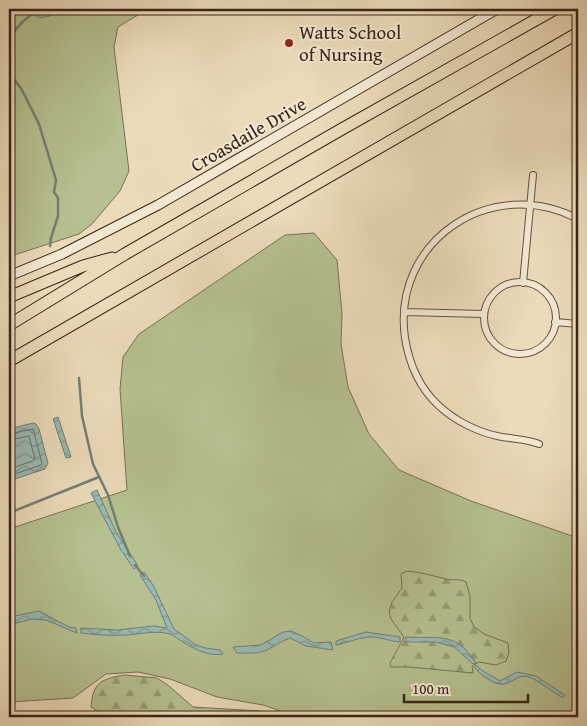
<svg xmlns="http://www.w3.org/2000/svg" width="587" height="726" font-family="'Gentium Book Plus',serif">
  <style>
    .green { fill: #b6c090; stroke: #787254 }
    .forest { fill: url(#forest-firs); stroke: #787254 }
    .water { fill: url(#water-waves); stroke: #737e77 }
    .lines { fill: none; stroke-linecap: round; stroke-linejoin: round }
    .shore { stroke: #6a6e67; stroke-width: 1 }
    .stream { stroke: #737e77; stroke-width: 2.5 }
    .street-casing { stroke: #675141; stroke-width: 8 }
    .secondary-casing { stroke: #3b2319; stroke-width: 11 }
    .highway-casing { stroke: #3b2319; stroke-width: 13 }
    .street { stroke: #f2e8d2; stroke-width: 6 }
    .secondary { stroke: #f2e8d2; stroke-width: 9 }
    .highway { stroke: #ebdbba; stroke-width: 11 }
    .poi-dot { fill: #8f2418; stroke: #f2e8d2; stroke-width: 2 }
    .labels { text-anchor: middle; stroke-width: 4; stroke-linejoin: round; paint-order: stroke }
    .poi-label { font-size: 19px; fill: #3b2319; stroke: #f2e8d2; text-anchor: start }
    .street-label { font-size: 19px; fill: #3b2319; stroke: #f2e8d2 }
  </style>
  <defs>
    <pattern id="forest-firs" width="22" height="20" patternUnits="userSpaceOnUse" patternTransform="scale(1.25)"><rect width="22" height="20" fill="#b6c090"/><path d="M5 1l3.5 6h-7zM16 11l3.5 6h-7z" fill="#959c75"/></pattern>
    <pattern id="water-waves" width="16" height="10" patternUnits="userSpaceOnUse" patternTransform="scale(1.25)"><rect width="16" height="10" fill="#99bab5"/><path d="M0 5q4-4 8 0t8 0" fill="none" stroke="#7e9792"/></pattern>
  </defs>
  <rect width="100%" height="100%" fill="#ebdbba"/>
  <filter id="stains"><feTurbulence type="fractalNoise" baseFrequency=".004" numOctaves="4"/><feColorMatrix values="0 0 0 0 .2 0 0 0 0 .09 0 0 0 0 .02 0 0 0 .5 -.17"/></filter>
  <radialGradient id="worn" r=".72"><stop offset=".6" stop-color="#630" stop-opacity="0"/><stop offset="1" stop-color="#630" stop-opacity=".3"/></radialGradient>
  <path class="green" d="M9,9H148L118,27L114,47L129,171L120,191L92,224L79,234L11,256L9,253Z
    M314,233L337,260L342,313L341,344L348,387L369,434L399,470L471,501L578,538V717H298L263,705L217,697L170,679L138,672L106,674L73,698L9,702V529L127,490L120,389L123,357L139,334L285,235Z"/>
  <path class="forest" d="M407,571C421,572 433,576 446,579C453,581 459,578 466,582L470,596V618L474,627L484,634L508,643L509,652L506,661L496,665L479,662L472,666L473,673L409,667H391L390,663L404,637L391,619L389,612L392,602L402,588L401,574Z
    M125,675L157,678L169,686L193,707L260,711L273,717H118L116,714L100,713L91,707C93,682 101,679 125,675Z"/>
  <path class="water" d="M31,9H62L50,16L40,18L32,14Z
    M58,417L71,457L66,458L53,419Z
    M33,423L36,424L39,429L48,463L45,469L9,481V429Z
    M97,490L116,532L138,566L134,569L121,550L91,493Z
    M144,572L153,585L174,629L196,645L205,648L220,650L223,654C208,657 192,648 180,640C176,638 174,635 170,634C156,630 141,634 127,635C112,636 96,635 81,633V628L118,630L153,626L167,628L156,600L140,575Z
    M39,611L69,627L76,628L77,633L46,620L32,619L9,625V617Z
    M291,631L302,636L314,643L331,642L333,650L306,646L290,638C281,641 275,646 267,650C258,654 247,653 237,653L233,647L261,645L283,632Z
    M366,632L400,637V642C389,641 378,636 368,637C357,638 347,643 336,645V641Z
    M406,637C438,639 456,631 476,663L473,664L454,647L436,642H404Z
    M476,665C484,673 491,675 500,681L517,672L536,676L565,695L563,698C554,693 538,680 529,677C518,674 514,682 504,684C495,686 479,674 474,667Z"/>
  <g class="lines">
    <path class="shore" d="M9,434L33,429L42,463L41,465L9,476
      M9,440L29,436L35,459L33,461L9,469"/>
    <path class="stream" d="M9,42C14,28 27,16 41,9
      M9,72L22,90L39,124L56,180L54,192L58,198V216L51,238L50,246
      M79,378L82,416L93,464L108,495L118,527L130,556
      M9,513L99,477
      M135,565L144,576"/>
    <g class="street-casing">
      <path id="street" d="M484 318a36 36 0 1 1 72 0a36 36 0 1 1-72 0Z
        M523,283L533,175
        M404,312L484,314
        M555,322L578,324
        M539,444C527,439 514,439 502,437C479,433 455,421 438,405C419,387 409,363 405,338C391,240 492,174 578,219"/>
    </g>
    <g class="secondary-casing">
      <path id="secondary" d="M9,276L62,254L158,205L497,9"/>
    </g>
    <g class="highway-casing">
      <path id="highway" d="M9,297L83,266L112,258
        M9,325L125,254L342,129L555,9
        M9,361L578,33"/>
    </g>
    <use href="#street" class="street"/>
    <use href="#secondary" class="secondary"/>
    <use href="#highway" class="highway"/>
  </g>
  <circle class="poi-dot" cx="289" cy="43" r="5"/>
  <g class="labels">
    <g class="poi-label">
      <text x="299" y="39">Watts School<tspan x="299" dy="22">of Nursing</tspan></text>
    </g>
    <g class="street-label">
      <text transform="translate(248 134) rotate(-30)" y="7">Croasdaile Drive</text>
    </g>
  </g>
  <rect width="587" height="726" fill="none" stroke="#ebdbba" stroke-width="30"/>
  <rect x="10" y="10" width="567" height="706" fill="none" stroke="#3b2319" stroke-width="2.5"/>
  <rect x="15" y="15" width="557" height="696" fill="none" stroke="#3b2319"/>
  <path d="M404 694v8h124v-8" fill="none" stroke="#3b2319" stroke-width="2.5"/>
  <text x="412" y="694" font-size="15" fill="#3b2319" stroke="#f2e8d2" stroke-width="4" paint-order="stroke">100 m</text>
  <rect width="100%" height="100%" filter="url(#stains)"/>
  <rect width="100%" height="100%" fill="url(#worn)"/>
</svg>
